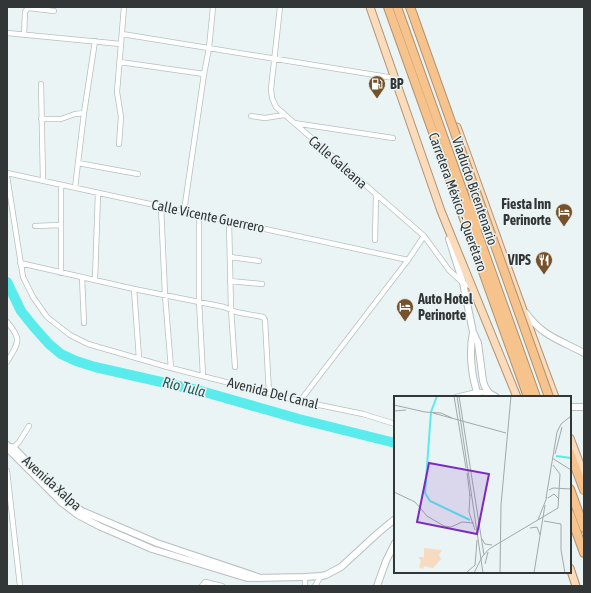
<svg xmlns="http://www.w3.org/2000/svg" width="591" height="593" font-family="'Asap Condensed',sans-serif">
  <style>
    .lines { fill: none; stroke-linecap: round; stroke-linejoin: round }
    .river { stroke: #5aecec; stroke-width: 10 }
    .street-casing { stroke: #b7c0bf; stroke-width: 6 }
    .secondary-casing { stroke: #b7c0bf; stroke-width: 8 }
    .primary-casing { stroke: #b2926f; stroke-width: 9 }
    .highway-casing { stroke: #b2926f; stroke-width: 10 }
    .street { stroke: #fff; stroke-width: 4.5 }
    .secondary { stroke: #fff; stroke-width: 6 }
    .primary { stroke: #fadbbb; stroke-width: 7 }
    .highway { stroke: #f7c38d; stroke-width: 8 }
    .highway-bridge-casing { stroke: #b2926f; stroke-width: 10; stroke-linecap: butt }
    .highway-bridge { stroke: #f7c38d; stroke-width: 8 }
    .labels { text-anchor: middle; stroke-width: 3; stroke-linejoin: round; paint-order: stroke }
    .poi-label { font-size: 14px; font-weight: bold; fill: #333636; stroke: #ebf4f4; text-anchor: start }
    .street-label { font-size: 14px; fill: #333636; stroke: #ebf4f4 }
    .water-label { font-size: 15px; font-style: italic; fill: #215e5e; stroke: #ebf4f4 }
    .inset-river { fill: none; stroke: #5aecec; stroke-width: 2 }
    .inset-road { fill: none; stroke: #a1a8a8; stroke-width: 1 }
    .view { fill: #7b2cbf; fill-opacity: 0.15; stroke: #7b2cbf; stroke-width: 2 }
    .inset-edge { fill: none; stroke: #333636; stroke-width: 2 }
  </style>
  <rect width="100%" height="100%" fill="#ebf4f4"/>
  <g class="lines">
    <path class="river" d="M7,282L21,311L33,326L49,344L61,354L76,361L95,367L201,391L299,419L395,443"/>
    <g class="street-casing">
      <path id="street" d="M280,7L271,89L272,98L276,107L424,236L449,270L463,283L472,287
        M7,33L121,44
        M122,34L394,78
        M24,35L25,12L27,9L29,8L54,11
        M120,62L204,74
        M41,84L43,181
        M251,116L265,118L284,115
        M41,119H61L75,114L84,113
        M294,123L393,138
        M119,144L121,117L117,92L124,7
        M78,163L138,174
        M7,173L408,260
        M7,176L23,277L33,297L47,317L70,335L88,344L171,368L300,401L363,414L395,424
        M61,185V273
        M75,188L84,113L95,41
        M161,206L165,295L171,368
        M184,211L204,74L209,48L213,7
        M199,215V301L203,376
        M229,221L231,309L235,367
        M35,226L61,225
        M375,240L376,195
        M230,257L259,261
        M20,263L134,289L224,307L236,312L263,317L265,320L269,393
        M82,277L84,323
        M95,280L98,193
        M230,281L262,284
        M134,289L139,358
        M7,322C23,340 18,343 7,362
        M456,397L477,392L489,393
        M300,401L408,260L424,236
        M12,449L19,442L29,426
        M7,471L20,586
        M202,586L205,582L222,586
        M305,586V577
        M315,586L321,576"/>
    </g>
    <g class="secondary-casing">
      <path id="secondary" d="M449,239L463,283L473,332L478,343L483,381L485,387L489,393L496,397
        M526,313C542,336 560,340 584,353
        M473,332C469,351 471,378 479,397
        M570,407H584
        M7,445L10,451L61,502L78,515L99,526L152,549L247,578L305,577L321,576L326,575L341,567L378,533L395,519
        M8,446L14,448C35,469 56,495 82,511L157,543L258,577
        M377,586L386,561L395,543"/>
    </g>
    <g class="primary-casing">
      <path id="primary" d="M370,7L441,211L517,397
        M457,127C490,217 521,307 555,397
        M570,438L584,475
        M570,568L576,586"/>
    </g>
    <g class="highway-casing">
      <path id="highway" d="M388,7L528,397
        M397,7L536,397
        M410,7L413,15
        M472,189L480,225
        M570,453L584,490
        M570,489L584,528
        M570,514L584,553"/>
    </g>
    <use href="#street" class="street"/>
    <use href="#secondary" class="secondary"/>
    <use href="#primary" class="primary"/>
    <use href="#highway" class="highway"/>
    <g class="highway-bridge-casing">
      <path id="highway-bridge" d="M413,15L549,397"/>
    </g>
    <use href="#highway-bridge" class="highway-bridge"/>
  </g>
  <defs>
    <g id="fuel-pin" transform="scale(0.9)"><path d="M0 17L-7.5 6A9.5 9.5 0 1 1 7.5 6Z" fill="#75522b" stroke="#ebf4f4"/><path d="M-5.5-6h7V0h2V4h1.3V-2.5L3-4.5l.8-.8L6-3V5H2.5V1h-1V6h-7ZM-4.2-4.7v3.2H.2V-4.7Z" fill="#fff"/></g>
    <g id="hotel-pin" transform="scale(0.9)"><path d="M0 17L-7.5 6A9.5 9.5 0 1 1 7.5 6Z" fill="#75522b" stroke="#ebf4f4"/><path d="M-6-4.5h1.5V1H6V5H4.5V3h-9V5H-6ZM-4 0a1.8 1.8 0 1 1 3.6 0ZM.5 0V-2.5h3Q6-2.5 6 0Z" fill="#fff"/></g>
    <g id="restaurant-pin" transform="scale(0.9)"><path d="M0 17L-7.5 6A9.5 9.5 0 1 1 7.5 6Z" fill="#75522b" stroke="#ebf4f4"/><path d="M-5-6h1v4h1v-4h1v4h1v-4h1v5L-1.5 .5V6h-2V.5L-5-1ZM5-6V6H3V1.5H1.5Q1.5-4 5-6Z" fill="#fff"/></g>
  </defs>
  <g fill-rule="evenodd">
    <use href="#fuel-pin" x="377" y="84"/>
    <use href="#hotel-pin" x="564" y="212"/>
    <use href="#restaurant-pin" x="544" y="260"/>
    <use href="#hotel-pin" x="405" y="307"/>
  </g>
  <g class="labels">
    <g class="poi-label">
      <text x="390" y="89">BP</text>
      <text x="551" y="209" text-anchor="end">Fiesta Inn<tspan x="551" dy="16">Perinorte</tspan></text>
      <text x="531" y="265" text-anchor="end">VIPS</text>
      <text x="418" y="304">Auto Hotel<tspan x="418" dy="16">Perinorte</tspan></text>
    </g>
    <g class="street-label">
      <text transform="translate(338 162) rotate(41)" y="5">Calle Galeana</text>
      <text transform="translate(475 191) rotate(71)" y="5">Viaducto Bicentenario</text>
      <text transform="translate(458 202) rotate(70)" y="5">Carretera México - Querétaro</text>
      <text transform="translate(208 216) rotate(12)" y="5">Calle Vicente Guerrero</text>
      <text transform="translate(273 393) rotate(14)" y="5">Avenida Del Canal</text>
      <text transform="translate(52 483) rotate(42)" y="5">Avenida Xalpa</text>
    </g>
    <g class="water-label">
      <text transform="translate(184 387) rotate(14)" y="5">Río Tula</text>
    </g>
  </g>
  <g transform="translate(394 396)">
    <rect width="177" height="177" fill="#ebf4f4"/>
    <path d="M30,152L48,154L45,159L47,163L39,172L30,170L29,173L25,171L27,165L24,161H30Z" fill="#f6dbc0"/>
    <path class="inset-river" d="M43,0L37,16L31,97L36,105L76,124M162,60L177,62"/>
    <path class="inset-road" d="M60,0L72,72M63,0L89,177M65,0L90,159M0,9L31,16L47,17L58,22M0,15L12,14M39,17L112,37M161,58L168,31M158,62L177,74M73,77L76,100M155,94L159,92L177,93M0,96L21,106L33,120L50,130M76,98L75,116L81,134M152,102L163,36L167,28L177,20M154,102L160,98L165,103M144,124L153,101M150,125L167,128V154L171,177M49,130L57,131L68,126L80,127M136,132L143,131L146,139M88,143L91,148L98,149M91,168L94,156M72,177L81,169L83,144M80,177L88,161L95,153L164,112L166,78L159,69M106,177L107,109L117,0M140,177L151,109"/>
    <path class="view" d="M35,67L95,78L83,138L23,126Z"/>
    <rect width="177" height="177" class="inset-edge"/>
  </g>
  <rect width="591" height="593" fill="none" stroke="#333636" stroke-width="16"/>
</svg>
